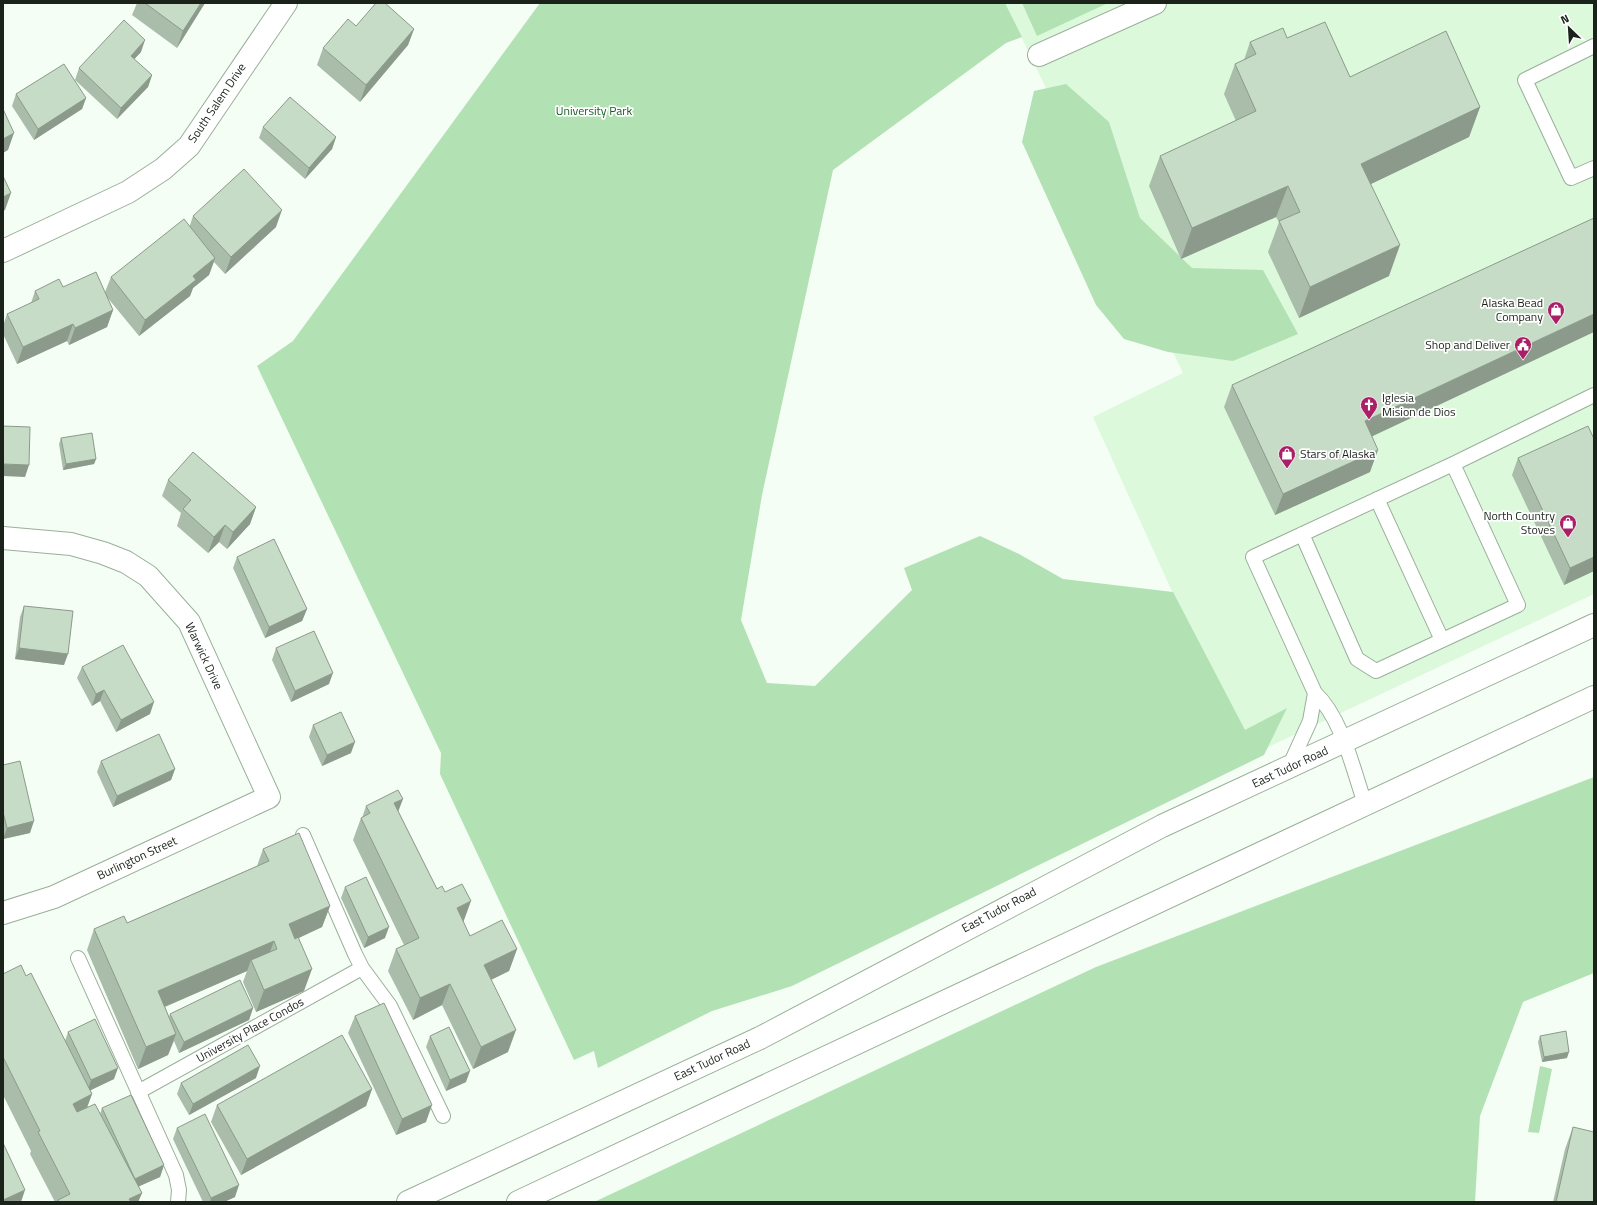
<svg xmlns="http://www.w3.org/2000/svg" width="1597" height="1205" font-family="'Titillium Web',sans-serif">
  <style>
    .built { fill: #dcf9dc }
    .green { fill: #b2e1b3 }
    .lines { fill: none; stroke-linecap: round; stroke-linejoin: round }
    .lane-casing { stroke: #9aaf9a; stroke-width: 16 }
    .street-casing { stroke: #9aaf9a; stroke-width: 24 }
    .primary-casing { stroke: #9aaf9a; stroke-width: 24 }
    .lane { stroke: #fff; stroke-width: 14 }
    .street { stroke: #fff; stroke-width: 22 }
    .primary { stroke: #fff; stroke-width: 22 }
    .wall { fill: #aabdaa }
    .shaded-wall { fill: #8b9a8b }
    .building { fill: #c6dcc6; stroke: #8b9a8b }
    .labels { text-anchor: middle; stroke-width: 3.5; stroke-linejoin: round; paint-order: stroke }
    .street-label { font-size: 12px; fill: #1a221a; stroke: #fff }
    .park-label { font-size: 12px; fill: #145e20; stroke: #fff }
    .poi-label { font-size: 12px; fill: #1a221a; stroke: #fff; text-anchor: end }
  </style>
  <rect width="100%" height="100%" fill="#f5fef5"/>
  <path class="built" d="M1005,3H1594V594L1247,757L1093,417L1183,373Z"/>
  <path class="green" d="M540,3H1005L1022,37L1006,43L833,170L762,495L741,620L767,683L815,686L912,590L904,568L980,536L1019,554L1063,579L1173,592L1245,730L1287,708L1264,755L792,986L712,1011L598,1068L594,1051L574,1060L440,774L441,753L257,366L293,341Z
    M1022,3H1108L1037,36Z
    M1066,84L1109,122L1140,218L1192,268L1263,270L1298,334L1233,361L1168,352L1124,339L1096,305L1022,142L1034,91Z
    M1594,777V973L1523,1002L1480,1116L1475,1202H594L1096,967Z
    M1540,1066L1552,1069L1539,1133L1528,1132Z"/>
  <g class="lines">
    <g class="lane-casing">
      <path id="lane" d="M1594,46L1525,80L1571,178L1594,168
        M1377,499L1442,640
        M1302,534L1357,659L1376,671L1518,605L1453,464
        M1289,767L1310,721L1315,693
        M1365,804C1353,769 1342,718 1315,693L1253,557L1453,464L1594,395
        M303,835L355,954L362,968L390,1006L443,1116
        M78,958L176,1175L179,1190L178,1202
        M138,1092L362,968"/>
    </g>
    <g class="street-casing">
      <path id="street" d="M1039,55L1155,3
        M3,251L128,192L163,169L189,146L286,3
        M3,538L71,544L103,553L126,562L148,576L189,622L269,797L54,897L3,913"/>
    </g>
    <g class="primary-casing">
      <path id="primary" d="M408,1202L760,1038L1162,826L1594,625
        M518,1202L1594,697"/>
    </g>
    <use href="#lane" class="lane"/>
    <use href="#street" class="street"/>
    <use href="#primary" class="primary"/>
  </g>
  <path class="wall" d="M137,3H205L177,48L132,15Z
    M356,26L414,29L408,45L360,102L317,65L323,48Z
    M1287,38L1350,77L1480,107L1469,137L1371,184L1389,276L1299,318L1268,252L1279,222L1276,217L1181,259L1149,186L1160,156L1236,121L1224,94L1235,64L1244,60L1250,42Z
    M141,52L134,59L152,75L148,87L117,119L75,80L79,68Z
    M16,94L86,98L82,109L34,140L12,106Z
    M263,127L336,137L332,149L305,179L259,138Z
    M193,216L276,227L225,274L214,262L209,275L193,288L190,296L139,336L107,297L113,310L107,327L69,345L67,341L17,364L3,334V326L7,314L31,303L35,291L63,287L105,292L111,277L190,225Z
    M1232,385L1372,436L1370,472L1275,515L1224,407Z
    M61,438L96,459L94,464L63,470L59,444Z
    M1594,439V571L1564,585L1512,475L1518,458Z
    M168,480L256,507L250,524L227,549L219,542L208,553L177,526L181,513L162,496Z
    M237,557L307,609L302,621L265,638L233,568Z
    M24,606L64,665L15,659L20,617Z
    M276,648L329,684L291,702L272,660Z
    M82,667L150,714L116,732L100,701L92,706L77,678Z
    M313,725L351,753L322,766L309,737Z
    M101,761L175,769L171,780L113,807L97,772Z
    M3,765L30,833L3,839Z
    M366,806L398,811L437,889L445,892L463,922L470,936L517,949L509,971L491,980L508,1052L473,1069L442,1005L413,1020L388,971L396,949L404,945L353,840L361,818H362Z
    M263,849L330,906L322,927L299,938L304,991L256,1012L243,982L247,971L165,1007L169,1017L170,1014L253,1008L249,1020L179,1053L174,1041L168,1055L138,1069L87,950L94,929L127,923L257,866Z
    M345,887L385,938L364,948L341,898Z
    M3,974L26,976L65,1041L68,1032L114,1079L90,1090L92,1094L87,1107L100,1114L102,1108L164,1165L160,1177L138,1186L142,1193L138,1202H55L30,1154L31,1151L3,1095Z
    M355,1016L426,1122L396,1135L348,1033Z
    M430,1036L466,1082L446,1091L426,1047Z
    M1540,1036L1567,1058L1542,1062L1538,1042Z
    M256,1078L189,1115L177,1094L181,1083Z
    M372,1089L366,1106L241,1175L211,1122L217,1105Z
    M1573,1127L1594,1202H1553L1565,1149Z
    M177,1128L235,1197L224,1202H203L173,1139Z"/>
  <path class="shaded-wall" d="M201,3H205L177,48L183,31Z
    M414,29L408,45L360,102L366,85Z
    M145,40L141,52L127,67L131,56Z
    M152,75L148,87L117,119L121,108Z
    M86,98L82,109L34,140L38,129Z
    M1480,107L1469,137L1350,194L1361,164Z
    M14,133L8,150L3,153V139Z
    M336,137L332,149L305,179L309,168Z
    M1288,186L1276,217L1181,259L1192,228Z
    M11,193L5,210L3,211V197Z
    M282,210L276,227L225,274L231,257Z
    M1400,245L1389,276L1299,318L1310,287Z
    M215,258L209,275L193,288L190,296L139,336L145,320L193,276Z
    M113,310L107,327L69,345L75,328Z
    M1594,314V332L1358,443L1365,421Z
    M73,324L67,341L17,364L23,347Z
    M1378,450L1370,472L1275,515L1283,494Z
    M96,459L94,464L63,470L66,464Z
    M3,464L29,465L25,477L3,476Z
    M256,507L250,524L227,549L233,532Z
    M225,525L219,542L208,553L214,537Z
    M1594,557V571L1564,585L1570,568Z
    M307,609L302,621L265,638L269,627Z
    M19,648L68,654L64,665L15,659Z
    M333,673L329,684L291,702L295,691Z
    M104,690L100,701L92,706L96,694Z
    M154,702L150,714L116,732L121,720Z
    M355,742L351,753L322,766L327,755Z
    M175,769L171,780L113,807L117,796Z
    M403,799L395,820L394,803Z
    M34,821L30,833L3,839L7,828Z
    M471,901L463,923L457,908Z
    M330,906L322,927L281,946L289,924Z
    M389,927L385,938L364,948L368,937Z
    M274,941L266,963L251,960L247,971L150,1013L158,991Z
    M517,949L509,971L476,987L484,965Z
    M312,969L304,991L256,1012L264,990Z
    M450,984L442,1005L413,1020L420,998Z
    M253,1008L249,1020L179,1053L184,1042Z
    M516,1030L508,1052L473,1069L481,1047Z
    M176,1034L168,1055L138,1069L146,1047Z
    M1569,1052L1567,1058L1542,1062L1544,1057Z
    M260,1066L256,1078L189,1115L193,1104Z
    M118,1068L114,1079L87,1092L91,1080Z
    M470,1071L466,1082L446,1091L450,1080Z
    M372,1089L366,1106L241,1175L247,1159Z
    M92,1094L84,1116L65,1125L73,1104Z
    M432,1105L426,1122L396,1135L402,1119Z
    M164,1165L160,1177L131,1190L135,1179Z
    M239,1185L235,1197L224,1202H210L211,1198Z
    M25,1190L21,1202H3V1200Z
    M142,1193L138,1202H128L129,1199Z"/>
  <path class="building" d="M145,3H201L183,31Z
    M376,3H385L414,29L366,85L323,48L348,19L356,26Z
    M124,20L145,40L131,56L152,75L121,108L79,68Z
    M1325,22L1350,77L1446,31L1480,107L1361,164L1400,245L1310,287L1279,221L1300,212L1288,186L1192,228L1160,156L1256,111L1235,64L1256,54L1250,42L1283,28L1287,38Z
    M64,64L86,98L38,129L16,94Z
    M290,97L336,137L309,168L263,127Z
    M3,109L14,133L3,139Z
    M244,169L282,210L231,257L193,216Z
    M3,176L11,193L3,197Z
    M1594,218V314L1365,421L1378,450L1283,494L1232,385Z
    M184,219L215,258L193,276L196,280L145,320L111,277Z
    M96,272L113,310L75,328L73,324L23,347L7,314L39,299L35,291L59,279L63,287Z
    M3,426L30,427L29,465L3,464Z
    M1588,426L1594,439V557L1570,568L1518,458Z
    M92,433L96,459L66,464L61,438Z
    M193,452L256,507L233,532L225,525L214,537L183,509L191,500L168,480Z
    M274,539L307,609L269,627L237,557Z
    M24,606L73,611L68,654L19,648Z
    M314,631L333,673L295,691L276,648Z
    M123,645L154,702L121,720L104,690L96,694L82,667Z
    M341,712L355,742L327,755L313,725Z
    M159,734L175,769L117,796L101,761Z
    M20,761L34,821L7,828L3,812V765Z
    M398,790L403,799L394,803L437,889L442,886L445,892L462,884L471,901L457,908L470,936L502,920L517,949L484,965L516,1030L481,1047L450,984L420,998L396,949L419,938L361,818L370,813L366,806Z
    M299,833L330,906L289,924L295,939L298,937L312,969L264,990L251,960L277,949L274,941L158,991L176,1034L146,1047L94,929L124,916L127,923L269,861L263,849Z
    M366,877L389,927L368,937L345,887Z
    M21,965L26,976L31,973L92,1094L73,1104L77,1112L95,1104L142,1193L129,1199L131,1202H59L58,1200L70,1194L38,1132L40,1131L3,1057V974Z
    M240,980L253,1008L184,1042L170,1014Z
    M384,1003L432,1105L402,1119L355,1016Z
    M95,1019L118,1068L91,1080L68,1032Z
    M449,1027L470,1071L450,1080L430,1036Z
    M1566,1031L1569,1052L1544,1057L1540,1036Z
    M342,1035L372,1089L247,1159L217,1105Z
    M248,1045L260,1066L193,1104L181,1083Z
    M131,1095L164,1165L135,1179L102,1108Z
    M205,1114L239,1185L211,1198L177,1128Z
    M1573,1127L1594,1132V1202H1556Z
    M3,1143L25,1190L3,1200Z"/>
  <defs>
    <g id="shop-pin" transform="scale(0.9)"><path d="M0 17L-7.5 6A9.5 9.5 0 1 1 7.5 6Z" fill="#a92066" stroke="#fff"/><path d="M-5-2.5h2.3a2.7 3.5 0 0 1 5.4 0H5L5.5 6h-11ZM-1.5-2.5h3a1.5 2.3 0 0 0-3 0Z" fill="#fff"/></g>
    <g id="civic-pin" transform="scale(0.9)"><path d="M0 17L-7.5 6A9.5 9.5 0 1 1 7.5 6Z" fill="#a92066" stroke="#fff"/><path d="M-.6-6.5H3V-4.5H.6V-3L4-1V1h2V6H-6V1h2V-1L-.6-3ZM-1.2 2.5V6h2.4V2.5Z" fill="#fff"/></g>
    <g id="church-pin" transform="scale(0.9)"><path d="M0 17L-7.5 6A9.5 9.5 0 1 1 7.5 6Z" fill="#a92066" stroke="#fff"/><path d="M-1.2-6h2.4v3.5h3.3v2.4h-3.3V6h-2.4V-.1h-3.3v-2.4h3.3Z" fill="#fff"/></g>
  </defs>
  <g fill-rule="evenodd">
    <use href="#shop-pin" x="1556" y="310"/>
    <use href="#civic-pin" x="1523" y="345"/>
    <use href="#church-pin" x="1369" y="405"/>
    <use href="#shop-pin" x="1287" y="454"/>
    <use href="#shop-pin" x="1568" y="523"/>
  </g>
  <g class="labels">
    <g class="street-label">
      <text transform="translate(217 103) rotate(-56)" y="4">South Salem Drive</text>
      <text transform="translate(204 656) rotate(65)" y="4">Warwick Drive</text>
      <text transform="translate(1290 767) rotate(-25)" y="4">East Tudor Road</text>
      <text transform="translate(137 858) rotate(-25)" y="4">Burlington Street</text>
      <text transform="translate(999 910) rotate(-28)" y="4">East Tudor Road</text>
      <text transform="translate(250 1030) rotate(-29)" y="4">University Place Condos</text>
      <text transform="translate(712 1060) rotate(-25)" y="4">East Tudor Road</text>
    </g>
    <g class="park-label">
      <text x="594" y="115">University Park</text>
    </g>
    <g class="poi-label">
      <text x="1543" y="307">Alaska Bead<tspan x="1543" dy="14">Company</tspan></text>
      <text x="1510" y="349">Shop and Deliver</text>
      <text x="1382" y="402" text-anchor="start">Iglesia<tspan x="1382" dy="14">Mision de Dios</tspan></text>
      <text x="1300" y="458" text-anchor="start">Stars of Alaska</text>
      <text x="1555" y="520">North Country<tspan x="1555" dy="14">Stoves</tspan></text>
    </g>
  </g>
  <rect width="1597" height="1205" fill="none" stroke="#1a221a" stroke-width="8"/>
  <g transform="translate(1569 28) rotate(335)" stroke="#ffffff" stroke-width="3" paint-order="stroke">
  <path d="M0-3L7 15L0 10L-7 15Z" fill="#1a221a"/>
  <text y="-6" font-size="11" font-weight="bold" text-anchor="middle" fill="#1a221a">N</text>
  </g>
</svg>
